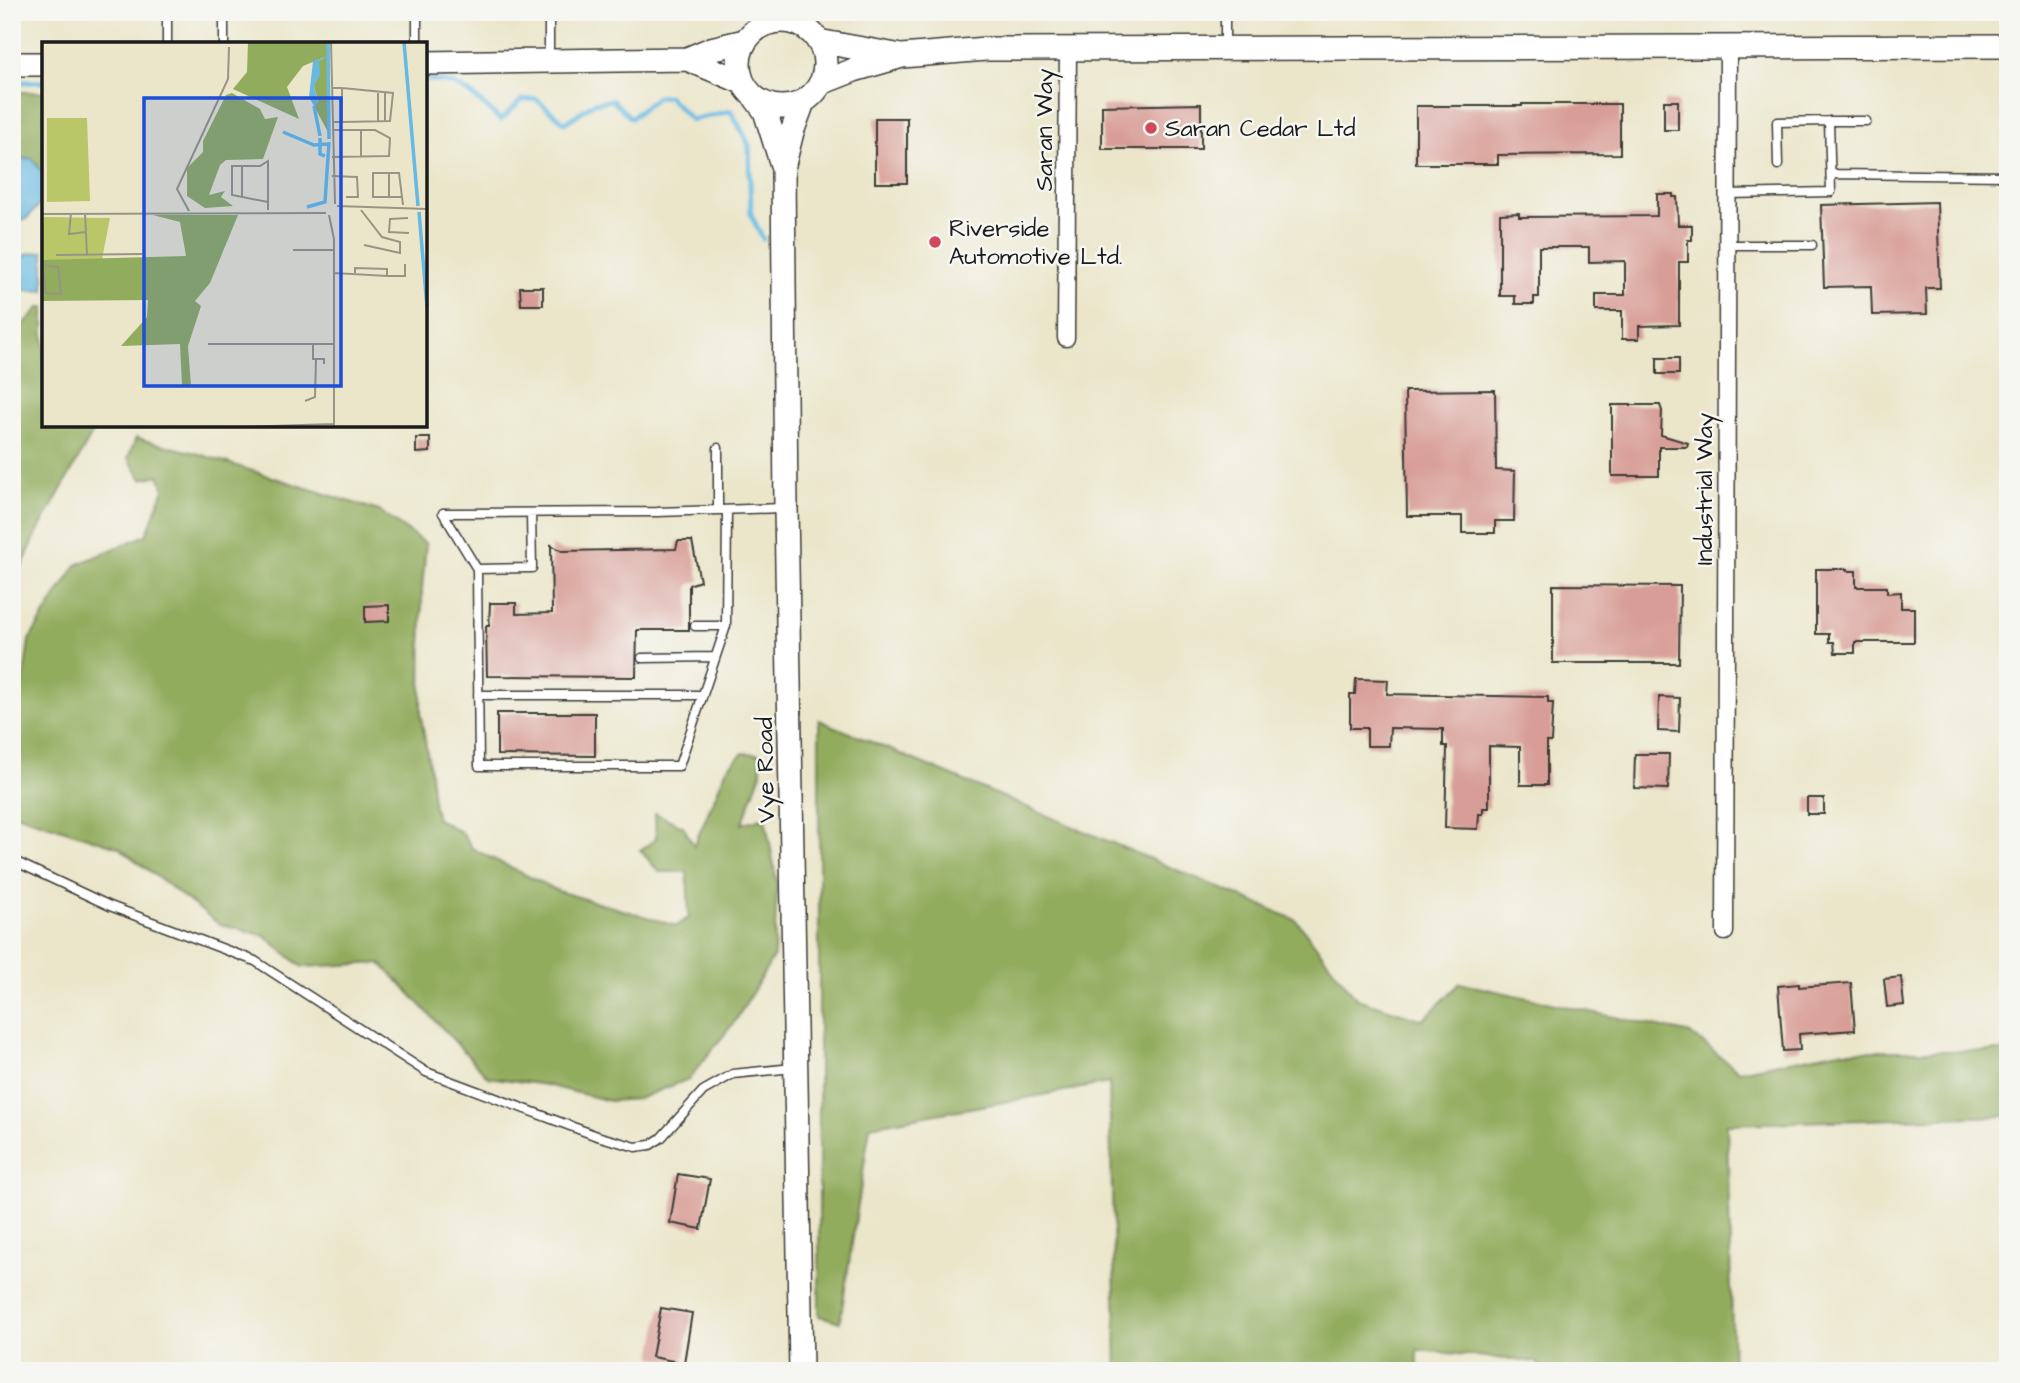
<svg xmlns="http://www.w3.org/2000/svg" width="2020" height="1383" font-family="'Architects Daughter',sans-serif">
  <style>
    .forest { fill: #92ac5d; stroke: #57643c; stroke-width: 2 }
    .water { fill: #66b9e2; stroke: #416a7f; stroke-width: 2 }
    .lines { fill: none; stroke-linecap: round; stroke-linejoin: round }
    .stream { stroke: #66b9e2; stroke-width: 5 }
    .building { fill: #d89d96 }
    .lane-casing { stroke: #3b3a36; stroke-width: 11 }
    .street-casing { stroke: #3b3a36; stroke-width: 19 }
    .secondary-casing { stroke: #3b3a36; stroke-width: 26 }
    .lane { stroke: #fff; stroke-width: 8 }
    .street { stroke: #fff; stroke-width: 16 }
    .secondary { stroke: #fff; stroke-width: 23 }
    .poi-dot { fill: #d1495b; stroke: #f6f6f2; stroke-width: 2.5 }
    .labels { text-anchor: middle; stroke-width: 5; stroke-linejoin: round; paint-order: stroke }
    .poi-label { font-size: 24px; fill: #1c1c1c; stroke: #f6f6f2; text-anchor: start }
    .street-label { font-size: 24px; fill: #1c1c1c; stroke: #f6f6f2 }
    .inset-river { fill: none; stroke: #66b9e2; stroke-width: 3.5 }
    .inset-road { fill: none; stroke: #989584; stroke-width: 2 }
    .view { fill: #1d4ed8; fill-opacity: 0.15; stroke: #1d4ed8; stroke-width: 3.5 }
    .inset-edge { fill: none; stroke: #1c1c1c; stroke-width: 3.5 }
  </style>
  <rect width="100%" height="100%" fill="#f6f6f2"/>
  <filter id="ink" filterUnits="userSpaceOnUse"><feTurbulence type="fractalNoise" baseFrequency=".0143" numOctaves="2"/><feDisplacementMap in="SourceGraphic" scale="14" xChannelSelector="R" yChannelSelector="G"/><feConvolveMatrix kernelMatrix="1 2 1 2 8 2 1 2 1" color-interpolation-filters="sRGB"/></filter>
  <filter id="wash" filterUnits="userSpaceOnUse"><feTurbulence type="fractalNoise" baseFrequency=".00686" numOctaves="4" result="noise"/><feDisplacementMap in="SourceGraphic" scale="28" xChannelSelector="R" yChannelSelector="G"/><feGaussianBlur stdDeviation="1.57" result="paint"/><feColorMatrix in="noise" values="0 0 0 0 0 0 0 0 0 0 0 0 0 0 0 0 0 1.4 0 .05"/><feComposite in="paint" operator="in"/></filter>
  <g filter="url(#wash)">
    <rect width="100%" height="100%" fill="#ebe6ca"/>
    <path class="forest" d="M12,92H44V175L32,158L12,160Z
      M40,307H44V425H97L37,533L12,589V337Z
      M136,438L199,454L379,511L426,544L422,589L421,716L430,770L433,802L437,819L461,832L473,849L558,891L677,926L689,917L687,872H659L640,850L656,839L655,813L683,826L694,846L727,768L743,753L761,754V773L742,824L765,817L777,882L774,956L736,1020L689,1079L638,1099L610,1101L546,1085L488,1077L403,986L380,963L302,967L265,936L219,924L118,847L12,813V685L23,684L29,640L76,565L146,535L164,489L159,475L142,479L128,458Z
      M819,720L1296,920L1357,999L1423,1020L1460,983L1691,1034L1739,1071L1840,1051H2008V1116L1727,1124L1733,1371H1546L1536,1362L1418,1350V1371H1117L1109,1083L870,1126L840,1322L819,1316Z"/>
    <path class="water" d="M32,158L44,175V200L26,219L12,221V160Z
      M44,252V290L32,291L12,287V276L15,274L18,258L31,253Z"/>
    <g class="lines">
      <path class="stream" d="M425,80C463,80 475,98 501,120L522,100L536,99L565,123L594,103L612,100L631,118L657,97L668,96L691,120L731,111L749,145L751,215L763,239
        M12,82H44"/>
    </g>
    <g id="blocks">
      <path class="building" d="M1664,101H1678V130H1664Z
        M1201,104V149H1102V106Z
        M1522,104H1620V154L1498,155V164H1416V106H1522Z
        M875,118H907V183H875Z
        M1657,194H1673V197H1677L1678,225H1692V240H1688V262H1679V325L1639,326V339H1622V311H1596V295H1625V261L1589,262V247H1539V297H1534V304H1515V296H1500V214L1519,213V217L1657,216Z
        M1937,202L1940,288H1926L1927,314L1872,315L1871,286L1824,287L1821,205Z
        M520,287H543V305H521Z
        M1657,358H1679V374H1657Z
        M1495,390L1496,470L1515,471L1514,521H1495V533H1462V516H1407L1405,391Z
        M1612,405H1660L1662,411L1661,435L1688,443L1687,447H1659V476H1612Z
        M416,438H430V452L416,453Z
        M678,541H692L700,581L689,585V630H637L636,677L487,676L486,626H489L490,603H516V614L552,613L551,545L562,551L676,549Z
        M1816,569H1847V571H1856V587H1887V593L1901,592V608H1914V642H1855V653H1835L1834,642H1829V634H1816Z
        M1553,585L1680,586L1679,663H1553Z
        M389,605V621L365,622V606Z
        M1356,679L1388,680L1387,694L1548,697V703H1553L1551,742H1547V785H1520V747L1489,746V808H1483V814H1479L1478,829L1445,828L1447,746H1443V729L1390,728L1389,746H1367V728H1350V694H1355Z
        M1659,697L1680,698L1679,732L1658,731Z
        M497,713H595V756L497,755Z
        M1635,754H1669L1668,789L1634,788Z
        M1807,798H1824V814H1807Z
        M1901,977L1904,1005L1887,1007L1884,979Z
        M1851,983L1855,1030L1799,1034L1800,1050L1783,1051L1778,986L1799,984V987Z
        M678,1174L710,1179L701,1229L670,1223Z
        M661,1308L692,1313L684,1363L652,1357Z"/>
    </g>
  </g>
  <g filter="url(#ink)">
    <use href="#blocks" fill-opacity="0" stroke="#3b3a36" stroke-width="2"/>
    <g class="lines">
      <g class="lane-casing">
        <path id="lane" d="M167,12V44
          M549,12V58
          M224,44V12
          M417,44V12
          M1225,48V12
          M1778,165L1777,122L1829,121
          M1831,174L2008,176
          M1728,194L1831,192L1829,121H1866
          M1728,245H1812
          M718,448V510
          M443,513L477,569L479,766H679L726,626L727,510
          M443,513L657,512L783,508
          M477,569L532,568L531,513
          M695,626H726
          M642,658L715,657
          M478,695H703
          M12,860L110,906L255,961L426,1072L597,1136L636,1147L650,1145L661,1138L703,1091L733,1074L793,1068"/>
      </g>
      <g class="street-casing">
        <path id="street" d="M1066,338L1068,48
          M1725,932L1728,46"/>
      </g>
      <g class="secondary-casing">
        <path id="secondary" d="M739 64a43 43 0 1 1 86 0a43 43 0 1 1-86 0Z
          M818,41L896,55
          M687,59L711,49L745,41
          M425,63L687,59L742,82
          M12,64H44
          M821,83L854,70L902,56L986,49L2008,46
          M756,99L765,111L783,168
          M801,1371L786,508L783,168L792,132L803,102"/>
      </g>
      <use href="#lane" class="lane"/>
      <use href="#street" class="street"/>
      <use href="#secondary" class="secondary"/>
    </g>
  </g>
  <g class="poi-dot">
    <circle cx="1151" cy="128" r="7"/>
    <circle cx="935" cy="242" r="7"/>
  </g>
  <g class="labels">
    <g class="poi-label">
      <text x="1165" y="136">Saran Cedar Ltd</text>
      <text x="949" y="236">Riverside<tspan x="949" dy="28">Automotive Ltd.</tspan></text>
    </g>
    <g class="street-label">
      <text transform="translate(1044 130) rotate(-90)" y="8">Saran Way</text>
      <text transform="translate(1704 489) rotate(-90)" y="8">Industrial Way</text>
      <text transform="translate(765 770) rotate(-91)" y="8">Vye Road</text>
    </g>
  </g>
  <g transform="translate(42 42)">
    <rect width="385" height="385" fill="#ebe6ca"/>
    <path d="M5,76H45L48,159L5,160ZM0,175L68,176L56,238L0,240Z" fill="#b9c769"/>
    <path d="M206,0H285L286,90L272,64L276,60L272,44L277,19L283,15L261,24L245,45L257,77L191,47L205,30ZM190,51L218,67L223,77L236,75L221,117L184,118L178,123L167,153L183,149L179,155L191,164L163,166L145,154V126L161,110V99L184,53ZM111,173H196L168,241L153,259L159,264L146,304L149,344L140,343L138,302L79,304L105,275L106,258L0,259V218L144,214L138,180Z" fill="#92ac5d"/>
    <path d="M284,15L277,19L278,33L272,44L276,61L272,64L267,55L271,19Z" fill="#66b9e2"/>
    <path class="inset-river" d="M286,0L287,97M362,0L376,164M272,64L278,94M241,90L272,103L286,102M278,96V112L283,114M265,165L283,160L287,100M377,170L385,265"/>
    <path class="inset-road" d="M289,0L293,162M300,46L351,51L348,79L300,80M336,51V79M343,51V79M290,80H300V46H290M290,88H333L348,96L347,114L290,115M319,88V114M200,124V156M347,130V155M290,134L315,135L316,155H304M359,155H331V131H357L361,163M226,160L190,153V124H218L226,119V168M295,164L385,167M319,168L340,195L358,200V211L322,203M147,169L135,147L186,37L187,5M29,171L27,192L44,190M43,171L45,213M0,172L284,171M287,173L292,197V385M366,176L348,177L347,190L367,191M251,208H292M14,213L100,212M0,223L7,224L16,225L19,252L4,251L0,223M292,231L345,234V227L313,226V231M345,234H363V222M166,302H292M271,302V317H282V322M263,359L273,355L274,317M198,385L292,382"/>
    <path class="view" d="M102,56H299V344H102Z"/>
    <rect width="385" height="385" class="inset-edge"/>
  </g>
  <rect width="2020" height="1383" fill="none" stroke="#f6f6f2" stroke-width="42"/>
</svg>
